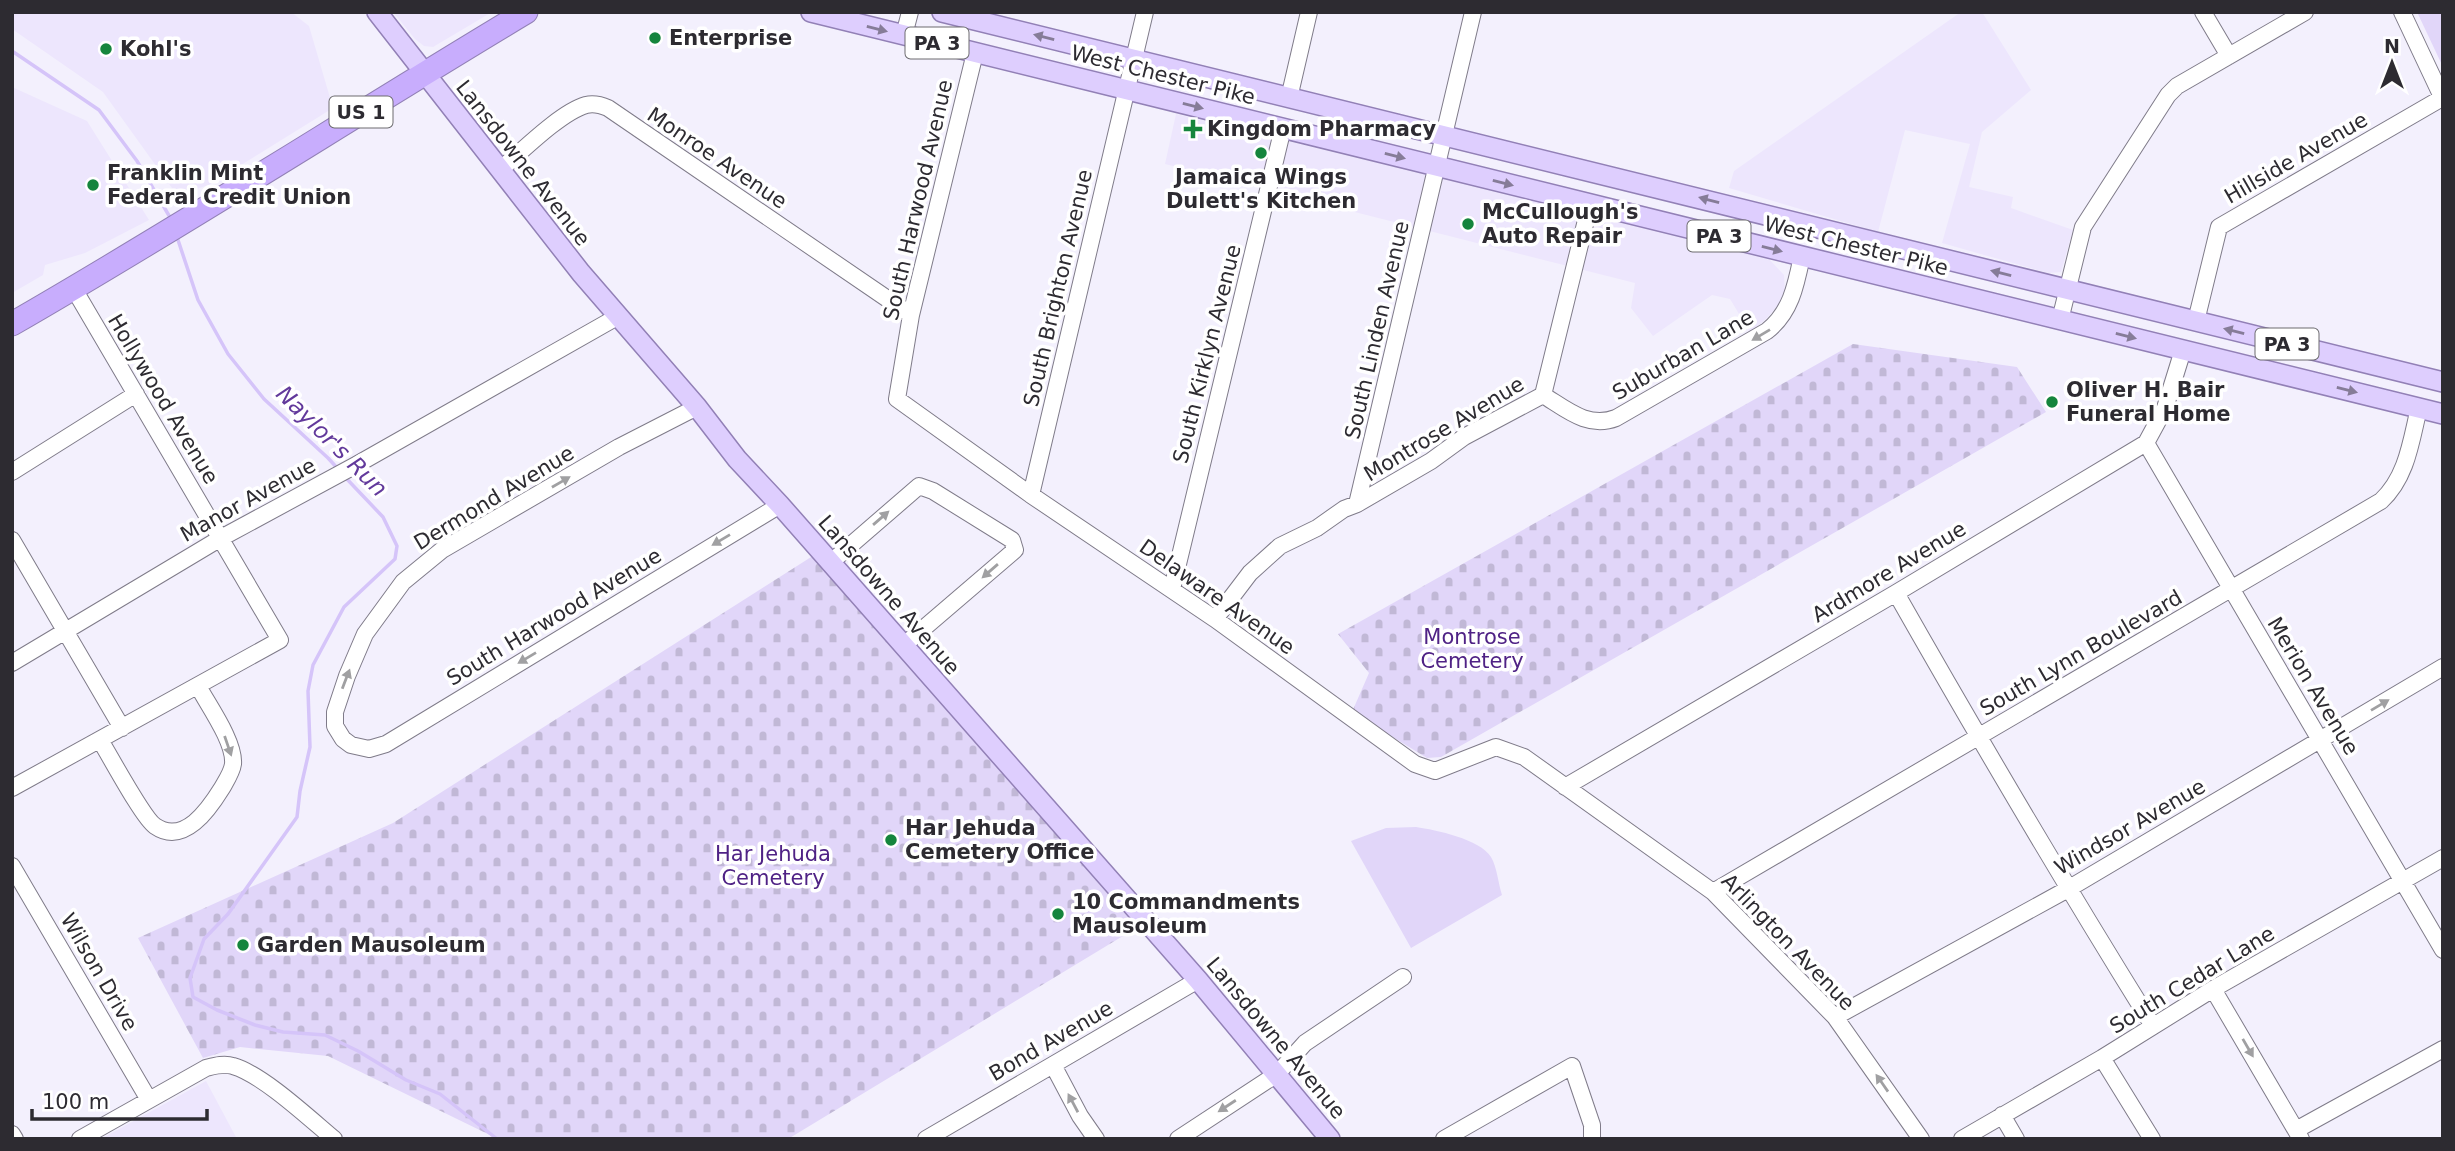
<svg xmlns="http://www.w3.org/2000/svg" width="2455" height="1151" font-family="'DejaVu Sans',sans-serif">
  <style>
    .built { fill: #ede6fd }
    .green { fill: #e1d6f9 }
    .cemetery { fill: url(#cemetery-stones) }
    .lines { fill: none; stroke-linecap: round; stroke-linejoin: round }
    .stream { stroke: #d5c4f9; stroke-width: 3.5 }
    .minor-casing { stroke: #7f7b89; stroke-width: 18 }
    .major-casing { stroke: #9280b6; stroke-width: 22 }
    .highway-casing { stroke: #9280b6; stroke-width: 25 }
    .minor { stroke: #fff; stroke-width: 16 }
    .major { stroke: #decefe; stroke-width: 19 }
    .highway { stroke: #c8adfd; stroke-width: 23 }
    .oneway { fill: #867c98 }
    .oneway2 { fill: #a0a0a2 }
    .poi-dot { fill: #15853d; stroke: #fff; stroke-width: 2.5 }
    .labels { text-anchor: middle; stroke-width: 7; stroke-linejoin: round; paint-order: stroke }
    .shield { fill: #fff; stroke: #6c6b6f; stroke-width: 2 }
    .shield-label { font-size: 19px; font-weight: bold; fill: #2d2b31 }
    .poi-label { font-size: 21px; font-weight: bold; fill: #2d2b31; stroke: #fff; text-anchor: start }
    .street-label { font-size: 21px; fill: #2d2b31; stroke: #fff }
    .park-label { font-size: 21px; fill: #4f2285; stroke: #fff }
    .water-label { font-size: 23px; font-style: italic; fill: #62399b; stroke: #fff }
  </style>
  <defs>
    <pattern id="cemetery-stones" width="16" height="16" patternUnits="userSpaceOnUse" patternTransform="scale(1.75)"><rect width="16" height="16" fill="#e1d6f9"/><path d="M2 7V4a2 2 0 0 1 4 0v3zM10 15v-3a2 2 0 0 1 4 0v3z" fill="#c1b8d6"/></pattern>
  </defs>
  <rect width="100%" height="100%" fill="#f3f0fd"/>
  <path class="built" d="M12,12H291L309,26L333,108L209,185L177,195L103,92L12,29Z
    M393,12H492L433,47L424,46L415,39Z
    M1961,12H1982L2031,90L1982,132L1969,187L2013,197L2011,208L2073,230L2061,272L2048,273L1942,243L1970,144L1905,130L1878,232L1729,188L1734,171Z
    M12,87L87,121L149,220L85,253L45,265L43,275L12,293Z
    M1176,114L1767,257L1784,275L1785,297L1767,318L1750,332L1730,299L1712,295L1653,336L1631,308L1635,283L1165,164Z
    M206,1081L237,1139H101Z"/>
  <path class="green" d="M2417,12H2443V67Z
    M1416,827C1436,830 1480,839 1491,857C1497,867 1498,883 1502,895L1411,948L1351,841L1386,828Z"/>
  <path class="cemetery" d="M1853,344L2017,367L2046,412L1441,757L1427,758L1352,712L1369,673L1338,634Z
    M819,552L1146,922L788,1139H498L328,1056L240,1047L203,1058L138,938L393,823Z"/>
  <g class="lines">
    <path class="stream" d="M12,51L99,110L137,161L171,219
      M177,237L198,300L228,354L264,399L328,458L339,470
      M344,476L383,517L397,546L395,559L344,607L313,665L308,691L310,747L300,791L297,817L228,914L204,939L190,978L193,997L217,1010L255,1025L283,1032L325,1035L358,1051L406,1080L440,1094L497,1139"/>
    <g class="minor-casing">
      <path id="minor" d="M2203,12L2229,56
        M2402,12L2443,99
        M904,35L910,12
        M975,53L911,315L897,399L1031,495L1215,619L1415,764L1435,771L1496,747L1524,757L1713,892L1835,1017L1921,1139
        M1289,98L1309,12
        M500,170C521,152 561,112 586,105C594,103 601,105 608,108L911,315
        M2060,320L2083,227L2168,95L2177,86L2305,12
        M2196,321L2219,227L2442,98
        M1543,395C1566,409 1588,429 1616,418L1767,331C1791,312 1796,285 1802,256
        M697,407L619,447L442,550L403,582L365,634L347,676L335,712V726L343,739L351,745L369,749L386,744L780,505
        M2146,443L2443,950
        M12,472L136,394
        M1031,495L1145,12
        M1357,504L1473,12
        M12,540L122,728
        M830,563L919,486L933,491L1012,540L1015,550L903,646
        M1172,589L1283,128
        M1896,593C1979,739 2064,883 2153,1026
        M1215,619L1250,573L1280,546L1317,528L1344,509L1357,504L1431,461L1464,437L1543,395L1590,204
        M12,663L221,538L356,465L617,317
        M100,740C110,756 143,818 155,826C184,846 209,809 222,788C226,781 232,772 233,764C235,742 208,705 198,686
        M1565,787L1896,593L2146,443L2165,408L2183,350
        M12,788L280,640L74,289
        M12,866L149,1100
        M1713,892L2381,501C2407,477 2411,441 2419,408
        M2213,989L2301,1139
        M1835,1017L2068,889L2443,667
        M2102,1058L2152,1139
        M1053,1065L1080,1116L1096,1139
        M2002,1115L2016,1139
        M2296,1130L2443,1049
        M12,1134L15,1139
        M80,1139L206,1068C214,1066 224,1063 233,1066C262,1074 310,1119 334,1139
        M926,1139L1198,980
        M1178,1139L1277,1074L1305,1043L1403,977
        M1444,1139L1572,1066L1592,1125V1139
        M1962,1139L2102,1058L2213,989L2443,858"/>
    </g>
    <g class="major-casing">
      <path id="major" d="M377,12L581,273L697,407L737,459L780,505L1198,980L1330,1139
        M811,12L2443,414
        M942,12L2443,382"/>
    </g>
    <g class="highway-casing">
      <path id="highway" d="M12,324C186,224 354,115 526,12"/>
    </g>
    <use href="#minor" class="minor"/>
    <use href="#major" class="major"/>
    <use href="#highway" class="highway"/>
  </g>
  <defs><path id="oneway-solid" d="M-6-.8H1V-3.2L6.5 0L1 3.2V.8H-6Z" transform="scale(1.75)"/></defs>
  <g class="oneway">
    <use href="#oneway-solid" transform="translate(877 29) rotate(14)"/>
    <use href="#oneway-solid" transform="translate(1044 37) rotate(-166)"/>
    <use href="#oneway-solid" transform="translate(1193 106) rotate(14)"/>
    <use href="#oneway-solid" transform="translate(1395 156) rotate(14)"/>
    <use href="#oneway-solid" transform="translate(1503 183) rotate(14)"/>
    <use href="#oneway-solid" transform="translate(1709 200) rotate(-165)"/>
    <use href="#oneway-solid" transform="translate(1772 249) rotate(14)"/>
    <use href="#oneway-solid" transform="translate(2001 273) rotate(-166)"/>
    <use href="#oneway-solid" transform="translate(2234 331) rotate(-166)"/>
    <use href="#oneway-solid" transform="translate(2126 336) rotate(14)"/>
    <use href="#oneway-solid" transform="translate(2347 390) rotate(14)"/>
  </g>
  <g class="oneway2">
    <use href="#oneway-solid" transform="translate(1761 335) rotate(149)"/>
    <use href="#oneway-solid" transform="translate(561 482) rotate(-30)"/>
    <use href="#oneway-solid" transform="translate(881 518) rotate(-41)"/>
    <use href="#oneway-solid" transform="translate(721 540) rotate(149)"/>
    <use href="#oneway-solid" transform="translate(990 571) rotate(139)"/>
    <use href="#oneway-solid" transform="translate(527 658) rotate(149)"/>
    <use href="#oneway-solid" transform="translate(346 679) rotate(-69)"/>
    <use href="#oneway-solid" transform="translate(2380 705) rotate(-31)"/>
    <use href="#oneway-solid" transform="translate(228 746) rotate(71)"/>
    <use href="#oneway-solid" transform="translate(2248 1048) rotate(60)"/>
    <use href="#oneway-solid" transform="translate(1882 1083) rotate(-125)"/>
    <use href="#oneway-solid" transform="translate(1073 1103) rotate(-118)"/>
    <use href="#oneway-solid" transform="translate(1227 1106) rotate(147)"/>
  </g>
  <g class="poi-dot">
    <circle cx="655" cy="38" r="7"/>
    <circle cx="106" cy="49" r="7"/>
    <path d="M1189.5 118.5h7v7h7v7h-7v7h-7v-7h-7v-7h7z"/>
    <circle cx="1261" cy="153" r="7"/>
    <circle cx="93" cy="185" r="7"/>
    <circle cx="1468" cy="224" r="7"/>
    <circle cx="2052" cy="402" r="7"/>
    <circle cx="891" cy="840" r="7"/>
    <circle cx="1058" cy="914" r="7"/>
    <circle cx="243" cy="945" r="7"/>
  </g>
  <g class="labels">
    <g class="shield">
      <rect x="905.5" y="27.5" width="63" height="31" rx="5"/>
      <rect x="329.5" y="96.5" width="63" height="31" rx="5"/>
      <rect x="1687.5" y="220.5" width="63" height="31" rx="5"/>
      <rect x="2255.5" y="328.5" width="63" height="31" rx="5"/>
    </g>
    <g class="shield-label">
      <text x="937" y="50">PA 3</text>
      <text x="361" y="119">US 1</text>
      <text x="1719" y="243">PA 3</text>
      <text x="2287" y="351">PA 3</text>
    </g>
    <g class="poi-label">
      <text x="669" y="45">Enterprise</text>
      <text x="120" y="56">Kohl's</text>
      <text x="1207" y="136">Kingdom Pharmacy</text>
      <text x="107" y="180">Franklin Mint<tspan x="107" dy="24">Federal Credit Union</tspan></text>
      <text x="1261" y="184" text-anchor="middle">Jamaica Wings<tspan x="1261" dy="24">Dulett's Kitchen</tspan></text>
      <text x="1482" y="219">McCullough's<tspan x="1482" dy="24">Auto Repair</tspan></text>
      <text x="2066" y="397">Oliver H. Bair<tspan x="2066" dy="24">Funeral Home</tspan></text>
      <text x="905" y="835">Har Jehuda<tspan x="905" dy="24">Cemetery Office</tspan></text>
      <text x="1072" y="909">10 Commandments<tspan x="1072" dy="24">Mausoleum</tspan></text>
      <text x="257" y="952">Garden Mausoleum</text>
    </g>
    <g class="street-label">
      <text transform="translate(1163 75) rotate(14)" y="7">West Chester Pike</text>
      <text transform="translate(717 158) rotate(34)" y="7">Monroe Avenue</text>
      <text transform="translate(2296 158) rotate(-30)" y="7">Hillside Avenue</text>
      <text transform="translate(523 163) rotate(52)" y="7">Lansdowne Avenue</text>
      <text transform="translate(918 200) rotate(-77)" y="7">South Harwood Avenue</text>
      <text transform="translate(1856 246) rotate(14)" y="7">West Chester Pike</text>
      <text transform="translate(1058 288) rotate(-77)" y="7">South Brighton Avenue</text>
      <text transform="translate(1377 330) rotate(-77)" y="7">South Linden Avenue</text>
      <text transform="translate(1207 354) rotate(-76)" y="7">South Kirklyn Avenue</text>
      <text transform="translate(1683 355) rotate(-30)" y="7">Suburban Lane</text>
      <text transform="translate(163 399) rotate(59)" y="7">Hollywood Avenue</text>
      <text transform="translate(1444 429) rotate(-31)" y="7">Montrose Avenue</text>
      <text transform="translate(494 498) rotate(-31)" y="7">Dermond Avenue</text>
      <text transform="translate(248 500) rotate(-29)" y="7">Manor Avenue</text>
      <text transform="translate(1889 572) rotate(-31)" y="7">Ardmore Avenue</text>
      <text transform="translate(889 595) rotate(49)" y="7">Lansdowne Avenue</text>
      <text transform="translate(1217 597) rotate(35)" y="7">Delaware Avenue</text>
      <text transform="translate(554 617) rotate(-31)" y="7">South Harwood Avenue</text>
      <text transform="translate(2081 653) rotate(-30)" y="7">South Lynn Boulevard</text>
      <text transform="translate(2313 686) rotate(59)" y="7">Merion Avenue</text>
      <text transform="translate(2130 827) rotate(-30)" y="7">Windsor Avenue</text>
      <text transform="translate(1788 942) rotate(46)" y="7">Arlington Avenue</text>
      <text transform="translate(99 972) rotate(60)" y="7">Wilson Drive</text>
      <text transform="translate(2192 980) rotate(-31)" y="7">South Cedar Lane</text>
      <text transform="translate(1276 1038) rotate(50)" y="7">Lansdowne Avenue</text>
      <text transform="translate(1051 1041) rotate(-30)" y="7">Bond Avenue</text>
    </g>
    <g class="park-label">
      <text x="1472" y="644">Montrose<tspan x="1472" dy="24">Cemetery</tspan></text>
      <text x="773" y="861">Har Jehuda<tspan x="773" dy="24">Cemetery</tspan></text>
    </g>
    <g class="water-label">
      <text transform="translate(332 441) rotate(45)" y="8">Naylor's Run</text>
    </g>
  </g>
  <rect width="2455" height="1151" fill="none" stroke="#2d2b31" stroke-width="28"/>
  <g transform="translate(2392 63)" stroke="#ffffff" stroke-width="5" paint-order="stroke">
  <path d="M0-5L12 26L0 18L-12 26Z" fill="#2d2b31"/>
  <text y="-10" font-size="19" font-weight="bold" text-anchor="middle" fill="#2d2b31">N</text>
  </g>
  <path d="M32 1109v10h175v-10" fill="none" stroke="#2d2b31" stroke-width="3.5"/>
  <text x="42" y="1109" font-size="21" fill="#2d2b31" stroke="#ffffff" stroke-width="5" paint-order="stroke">100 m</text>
</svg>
